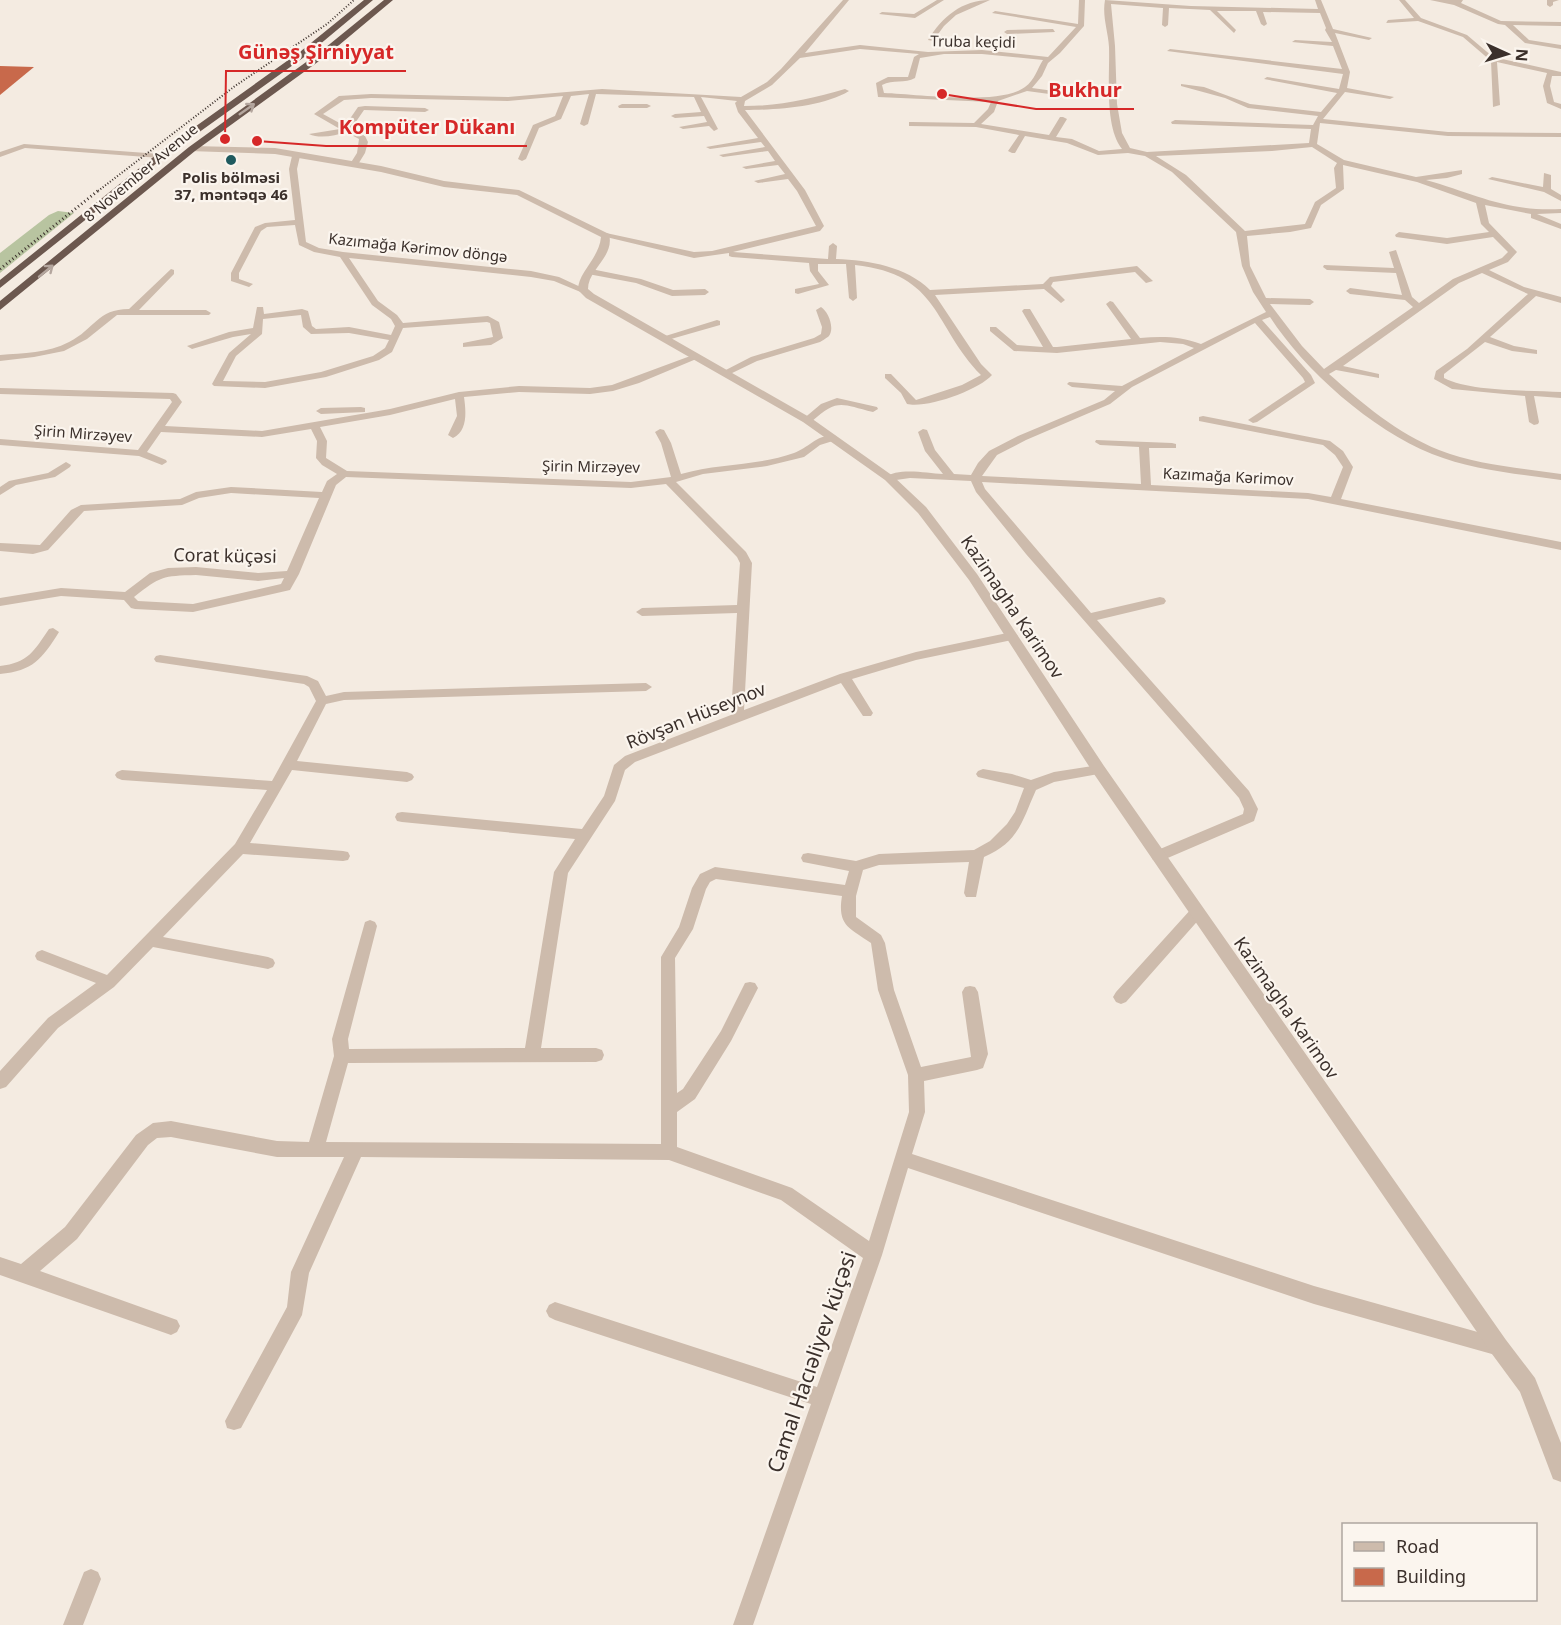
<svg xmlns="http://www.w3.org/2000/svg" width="1561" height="1625" font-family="'Noto Sans',sans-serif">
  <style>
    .green { fill: #b8c4a0 }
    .building { fill: #c8694b }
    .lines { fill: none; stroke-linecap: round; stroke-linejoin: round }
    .minor { fill: #cdbbac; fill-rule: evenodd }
    .tertiary { fill: #cdbbac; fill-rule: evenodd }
    .trunk { fill: #6c584f; fill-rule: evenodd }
    .rail-far1 { stroke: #3b302b; stroke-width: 2; stroke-dasharray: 1 2; stroke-linecap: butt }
    .rail { stroke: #3b302b; stroke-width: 3; stroke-dasharray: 1 3; stroke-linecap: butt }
    .oneway { stroke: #b4a69e }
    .poi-dot { fill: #1f5a5e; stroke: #fbf5ee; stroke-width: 2 }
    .labels { text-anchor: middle; stroke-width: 4.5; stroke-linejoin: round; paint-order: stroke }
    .far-street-label { font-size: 15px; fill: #3b302b; stroke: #fbf5ee }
    .far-poi-label { font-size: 15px; font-weight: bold; fill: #3b302b; stroke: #fbf5ee }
    .street-label { font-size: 18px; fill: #3b302b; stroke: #fbf5ee }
    .near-street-label { font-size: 21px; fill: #3b302b; stroke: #fbf5ee }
    .leader { fill: none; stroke: #d62828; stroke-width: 2 }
    .callout-dot { fill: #d62828; stroke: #fbf5ee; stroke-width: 2 }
    .callout-label { font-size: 20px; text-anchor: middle; font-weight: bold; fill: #d62828; stroke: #fbf5ee; stroke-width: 4.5; stroke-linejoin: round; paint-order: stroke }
  </style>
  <rect width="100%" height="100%" fill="#f4ebe1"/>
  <path class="green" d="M58,211L74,213L0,273V253L49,215Z"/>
  <path class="building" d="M0,66L34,67L0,95Z"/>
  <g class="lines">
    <path class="minor" d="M843,0H849L805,53L860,45L928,52L982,50L1048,57L1076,27L992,13L995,11L1078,24L1079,0H1085L1084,26L1060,53L1048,63L1042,76L1032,88L1076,94H1079V98L1027,91L998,101L994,112L981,124L1049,135L1060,117H1063L1067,119L1056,137L1072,139L1099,151L1122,149C1104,126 1110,76 1109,47C1108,31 1102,16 1105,0L1191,6L1318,9L1315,0H1321L1333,29L1372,38L1369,40L1335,33L1350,72L1347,88L1394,97L1390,99L1345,92L1323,119L1448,132L1561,133V137L1448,136L1320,123L1317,144L1344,160L1416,177L1462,170V174L1447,178L1426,180C1476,194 1506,212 1561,209V213L1537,214L1561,224V229L1531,218V214L1485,205L1489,223L1517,252L1508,262L1489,270L1524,287L1561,297V303L1536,296L1490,337L1514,346L1537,350V354L1512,351L1485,342L1444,374V378C1471,392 1529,390 1561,392V398L1534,396L1539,422L1538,424L1534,425L1529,422L1525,396L1452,389L1434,379L1436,371L1467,349L1528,294L1482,273L1459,283L1343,366L1379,374V378L1336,370L1329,374C1363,404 1397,433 1439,450C1477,465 1521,468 1561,474V480C1518,474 1472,470 1432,454C1371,429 1305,371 1270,317L1262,320L1311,375L1315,383L1257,422L1253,423L1248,420L1305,382L1303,378L1255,323L1132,387L1110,404L1026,440L997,455L982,476L1141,484L1139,447L1100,445L1095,442L1096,440L1172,443L1176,444V448H1149L1151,485L1308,493L1331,497L1343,467L1335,455L1323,445L1199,421V417L1203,416L1330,441L1343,451L1353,467L1341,499L1561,542V550L1308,499L982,482L985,489L1091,613L1160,597L1164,598L1166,601L1164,604L1097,620L1249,791L1258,809L1254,821L1163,860H1153L1151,856L1153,852L1243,814L1244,809L1239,798L1026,554L976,492L971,481L910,478L889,481L884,478C898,467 925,473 943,474L925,451L918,432L923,429L927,430L935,450L954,474L971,475L978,463L989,451L1018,436L1104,400L1115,391L1072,387L1067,384L1069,382L1122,386L1194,348L1183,344L1160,342L1057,353L1014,351L990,331V327H996L1017,345L1043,347L1022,311L1024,309H1030L1053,347H1057L1131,339L1106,304L1110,301L1113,302L1140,338C1161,336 1180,336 1201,344L1266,312L1253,292L1242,266L1236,232L1172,172L1145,156L1128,153L1098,155L1067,143L1025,136L1015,153H1012L1008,151L1019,135L976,127L909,126V122H912L974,123L988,109L991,102L878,97L876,83L888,77H908L914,57L919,54L860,49L800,58L772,85L745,101L744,106C779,106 811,99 845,89L849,91C823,107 775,110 745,110L805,190L824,226L820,231L733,252L828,259L829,246L833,243L837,246L836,259C869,260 907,267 930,290L1043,284L1050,277L1137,266L1153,281L1146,283L1135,272L1053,282L1051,286L1065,300L1061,303L1044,289L935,295L981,364L992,375C979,390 926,409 907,404L901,393L885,378V374H891L916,400L962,385L981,375C933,326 940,274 855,265L857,298L853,301L849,298L846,264H818V271L829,285L798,294L795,293V289L819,284L810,271L809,263L732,257L729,256V253L694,258L602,236L606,233L694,252L712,251L816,226L797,191L788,179L758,183L754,181L785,174L778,165L746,169L742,167L775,161L768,151L723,157L719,155L765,147L761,142L710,149L706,147L758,138L738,112L735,103L737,101L701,97L718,129L714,131L709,126L683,129L679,127L707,122L704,116L675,118L671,116L675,114L701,112L694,97L596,94L588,124L584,126L580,124L589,94L571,96L561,119L539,128L526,159L522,161L518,159L533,125L555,116L563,96L508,101L371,98L344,100L323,114L345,126L358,107L365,106L425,108L429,110L425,112L364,110L351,129L365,136L368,142L365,153L357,166H354L350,164L357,153L359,139L346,132C335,136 319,139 309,134L340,129L314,114L339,96L371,94L508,97L602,89L741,97L767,82L781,69ZM1111,4L1163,8L1162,25L1165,27L1168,25L1169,8L1210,10L1234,33L1236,30L1217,11H1256L1261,24L1264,26L1267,24L1263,12L1320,13L1326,28L1325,30L1332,42L1295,40L1292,42L1333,46L1342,69L1170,49L1167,51L1343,74L1339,89L1267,77L1264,79L1337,93L1321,112L1250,104L1204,87L1181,84V86L1225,98L1248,108L1318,116L1313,125L1175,120L1171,122L1172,124L1311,129L1309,143L1147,152L1130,148L1122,133L1117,104L1115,46ZM944,54H982L1043,60C1037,69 1035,80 1025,87C1000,106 917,94 884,93L882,85C893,79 905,84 915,78L920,58ZM1312,147L1337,163L1334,168L1336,188L1315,202L1305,224L1245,231L1186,175L1156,156L1272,151ZM1343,165L1417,182L1476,203L1481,224L1489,232L1447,238L1399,232L1395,235L1396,237L1447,244L1493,237L1508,252L1502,258L1453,279L1419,303L1412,297L1396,250L1389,252L1394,268L1324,265L1323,267L1327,270L1396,273L1402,295L1350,288L1346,291L1350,294L1405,300L1413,307L1324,369L1302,346L1270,304L1310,305L1314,302L1310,299L1266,298L1250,266L1247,236L1290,232L1311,228L1321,205L1344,189Z
      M937,0H944L915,18L879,14L882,12L914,14Z
      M990,0L956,15L944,26L933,41L928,40C942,17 962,0 990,0Z
      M1399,0H1405L1421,18L1467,35L1493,57L1561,72V76H1552L1550,86L1554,102L1561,104V109L1547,103L1543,86L1547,73L1497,62L1500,105L1493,107L1491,61L1463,37L1418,21L1386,23L1388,20L1414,18Z
      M1430,0H1463L1461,3L1501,21L1561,22V26L1513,25L1529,40L1561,45V49L1525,43L1505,25L1498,24L1454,5Z
      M1547,0H1559L1553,2V5L1550,7L1547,5Z
      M1053,29L1055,32L1007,34L1004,32L1007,30Z
      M622,104H647L651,106L647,108H619L618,106Z
      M24,144L160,154L164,156L160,158L25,148L0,157V152Z
      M296,154L300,156L297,169L306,242L319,248L343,252L531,271L559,277L587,290L583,293L554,281L531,277L349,258L378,301L397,315L403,323L488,316L499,322L503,338L491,345L463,347V343L493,337L490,323L487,322L403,328L392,352L379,360L326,377L265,388L214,386L212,384L229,353L251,334L233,337L192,349L187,346L229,332L253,328L257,307H263L264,314L302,309L308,311L312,326L316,329L349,327L391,335L395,326L391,319L372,305L340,257L314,252L299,245L295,225L267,227L261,231L239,273V279L253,284L249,287L231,281V273L255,227L265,223L295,220L289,169L292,156ZM301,315L303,327L311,334L349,333L389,340L385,348L373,356L321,372L265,382L223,381L236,356L262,334L263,319Z
      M1544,173L1551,175V189L1561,195V201L1544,192L1488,179L1492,177L1543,187Z
      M171,269L174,270V274L139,310H206L211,313L209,315H117L87,339L64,351L34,357L0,361V355C23,353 48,353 69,342C95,329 97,309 129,309Z
      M591,269L641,279L673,290L705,289L709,292L705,295L672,296L636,283L588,274L587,272Z
      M821,307C828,311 835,328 829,336C828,337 822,341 820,342L757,361L728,375L720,373L751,357L814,338L821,334L822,327L816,310Z
      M717,320L720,321V325L664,341L659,338Z
      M693,355L701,357L639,383L613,391L590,394L519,392L464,397C466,411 468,431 453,438L448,435L457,416L455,399L390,415L320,427L327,441L326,458L347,471L631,482L671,477L661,443L655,432L660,429L664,430L671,443L681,474C718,463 758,466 794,453C809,448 818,433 836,436V440L820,445L804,457L767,466L703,474L676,482L746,552L752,563L744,710L840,674L916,652L1012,632L1018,636L1012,640L916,660L852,679L873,713L871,716H863L841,683L635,762L625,770L615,801L568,873L541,1048H596L602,1050L604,1055L602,1060L596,1062L348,1063L326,1142L661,1144V957L679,927L692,888L700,874L715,867L845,885L849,871L803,862L801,858L803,854L808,853L856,861L879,854L974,850L990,841L1007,824L1015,812L1024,788L978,777L976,774L978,771L983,769L1012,774L1031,780L1054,772L1099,765L1104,767L1106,770L1104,773L1054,782L1036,790C1022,821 1019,842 984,857L976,897H966L964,893L969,862L879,865L863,870L856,896V917L881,935L885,943L894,990L921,1067L971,1057L962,992L965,987L970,986L975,987L978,992L988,1054L983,1068L977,1070L924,1081L925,1112L912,1154L1314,1286L1499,1338L1505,1341L1508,1347L1505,1353L1499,1356L1314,1304L908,1168L882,1255L753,1625H733L811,1404L555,1320L549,1317L546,1311L549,1305L555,1302L817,1387L863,1258L781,1200L669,1160L361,1157L309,1273L302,1315L241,1428L234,1430L227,1428L225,1421L287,1307L291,1272L344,1157H277L171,1137L157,1138L148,1145L77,1239L40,1271L177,1320L180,1326L177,1332L171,1335L0,1275V1257L21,1264L65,1227L136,1135L153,1123L171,1121L277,1141L309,1142L334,1056L332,1039L365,922L370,920L375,922L377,926L348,1039L349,1049L525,1048L554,872L575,839L402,822L397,821L395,817L397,813L402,812L582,829L604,796L614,765L625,756L731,715L737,613L642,616L636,612L642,608L737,605L740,563L737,557L666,484L631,488L346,477L336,485L299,574L290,590L193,612L135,609L131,608L124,600L61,596L0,606V598L61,588L125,592L150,573L168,568L196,567L258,573L287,571L319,498L231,493L199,498L182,505L84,511L48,550L33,554L0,551V543L40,545L71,510L81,505L180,499L196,492L231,487L322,492L327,481L337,474L322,465L316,458L317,441L311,429L262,437L161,432L147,452L166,460L167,462L162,465L139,456L0,445V439L138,450L172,402L170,399L0,394V388L173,393L176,394L182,402L165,426L262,431L390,409L459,392L519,386L590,388L612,385ZM196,575L258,581L284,578L281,584L193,604L138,601L134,597C161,576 162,576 196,575ZM716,879L842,896C837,926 850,928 871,943L878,990L908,1075L909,1112L869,1241L792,1188L677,1147V1112L695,1099L731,1041L758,988L755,983L750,982L745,983L721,1031L683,1089L677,1093L675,958L693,929L706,889L710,882Z
      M837,398L877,407L878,409L873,412C840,404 838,398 811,422L807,423L802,420L821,404Z
      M361,407L365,408V412L321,414L316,411L321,408Z
      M66,462L71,465L70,467L55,477L16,485L0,495V487L9,481L48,473Z
      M53,628L59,632C42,659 33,671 0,674V666C28,663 34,651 49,629Z
      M160,655L307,676L318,681L326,696L344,692L646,683L652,687L646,691L344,700L326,704L297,761L407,772L412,774L414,777L412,780L407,782L292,770L250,843L343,851L348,852L350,856L348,860L343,861L243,854L163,937L268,957L273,959L275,963L273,967L268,969L153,947L114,987L58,1028L6,1087L0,1089V1071L48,1018L96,983L37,960L35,956L37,952L42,950L107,975L235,844L267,790L122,780L117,778L115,775L117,772L122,770L272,781L316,701L309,687L304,684L156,662L154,659L156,656Z
      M1197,906L1202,908L1204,912L1202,916L1126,1002L1121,1004L1116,1002L1113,997L1116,992L1192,908Z
      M91,1569L98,1572L101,1579L83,1625H63L84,1572Z"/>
    <path class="tertiary" d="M192,146L275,148L381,166L444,181L519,190L609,234C615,257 588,269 588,289L594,294L811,418L893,476L926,507L977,574L1104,766L1506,1340L1535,1378L1561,1443V1482L1553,1479L1520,1392L1492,1354L1094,774L969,580L918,513L885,480L803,422L586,298L578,290C578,272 599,259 601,237L517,195L444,187L381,172L275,154L189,151L188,149Z"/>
    <path class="trunk" d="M364,0H373L307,55L163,158L0,288V280L157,154L301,51Z
      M384,0H393L326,56L195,151L0,310V301L189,147L320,52Z"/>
    <path class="rail-far1" d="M98,191L235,86L327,24L354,0"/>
    <path class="rail" d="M0,269L99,190"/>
  </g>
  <defs><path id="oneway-shaft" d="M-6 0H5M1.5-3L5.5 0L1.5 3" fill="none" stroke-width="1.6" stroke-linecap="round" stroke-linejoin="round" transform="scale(1.5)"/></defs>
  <g class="oneway">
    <use href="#oneway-shaft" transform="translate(247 109) rotate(-35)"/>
    <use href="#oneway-shaft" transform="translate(46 271) rotate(-39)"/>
  </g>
  <circle class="poi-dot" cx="231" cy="160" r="6"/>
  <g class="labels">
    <g class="far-street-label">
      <text transform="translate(973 42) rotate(1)" y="5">Truba keçidi</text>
      <text transform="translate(141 173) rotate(-40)" y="5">8 November Avenue</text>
      <text transform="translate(418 248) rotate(6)" y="5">Kazımağa Kərimov döngə</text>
      <text transform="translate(83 434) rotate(4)" y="5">Şirin Mirzəyev</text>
      <text transform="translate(591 467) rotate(1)" y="5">Şirin Mirzəyev</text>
      <text transform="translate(1228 477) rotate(3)" y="5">Kazımağa Kərimov</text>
    </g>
    <g class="far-poi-label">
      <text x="231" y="183">Polis bölməsi<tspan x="231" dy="17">37, məntəqə 46</tspan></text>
    </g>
    <g class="street-label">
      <text transform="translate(225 556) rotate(1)" y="6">Corat küçəsi</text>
      <text transform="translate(1012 607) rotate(56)" y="6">Kazimagha Karimov</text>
      <text transform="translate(696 716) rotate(-22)" y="6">Rövşən Hüseynov</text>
      <text transform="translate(1286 1008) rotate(55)" y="6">Kazimagha Karimov</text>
    </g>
    <g class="near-street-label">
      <text transform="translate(812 1362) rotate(-71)" y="7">Camal Hacıəliyev küçəsi</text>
    </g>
  </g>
  <path class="leader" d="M225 139L226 71H406M942 94L1036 109H1134M257 141L326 146H527"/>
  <g class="callout-dot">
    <circle cx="225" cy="139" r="6"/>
    <circle cx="942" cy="94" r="6"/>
    <circle cx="257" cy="141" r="6"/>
  </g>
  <g class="callout-label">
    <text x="316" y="59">Günəş Şirniyyat</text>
    <text x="1085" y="97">Bukhur</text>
    <text x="427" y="134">Kompüter Dükanı</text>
  </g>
  <rect x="1342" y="1523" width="195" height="78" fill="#fbf5ee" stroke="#aea6a0" stroke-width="1.5"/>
  <rect x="1354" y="1542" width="30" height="9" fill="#cdbbac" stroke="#aea6a0" stroke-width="1.5"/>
  <text x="1396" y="1553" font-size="18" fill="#3b302b">Road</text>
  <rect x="1354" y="1568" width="30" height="18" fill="#c8694b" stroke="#aea6a0" stroke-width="1.5"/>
  <text x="1396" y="1583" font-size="18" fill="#3b302b">Building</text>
  <g transform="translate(1507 54) rotate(94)" stroke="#fbf5ee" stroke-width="4.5" paint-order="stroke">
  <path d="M0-4.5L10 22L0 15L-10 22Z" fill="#3b302b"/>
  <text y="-9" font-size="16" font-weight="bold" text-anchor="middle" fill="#3b302b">N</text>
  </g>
</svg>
